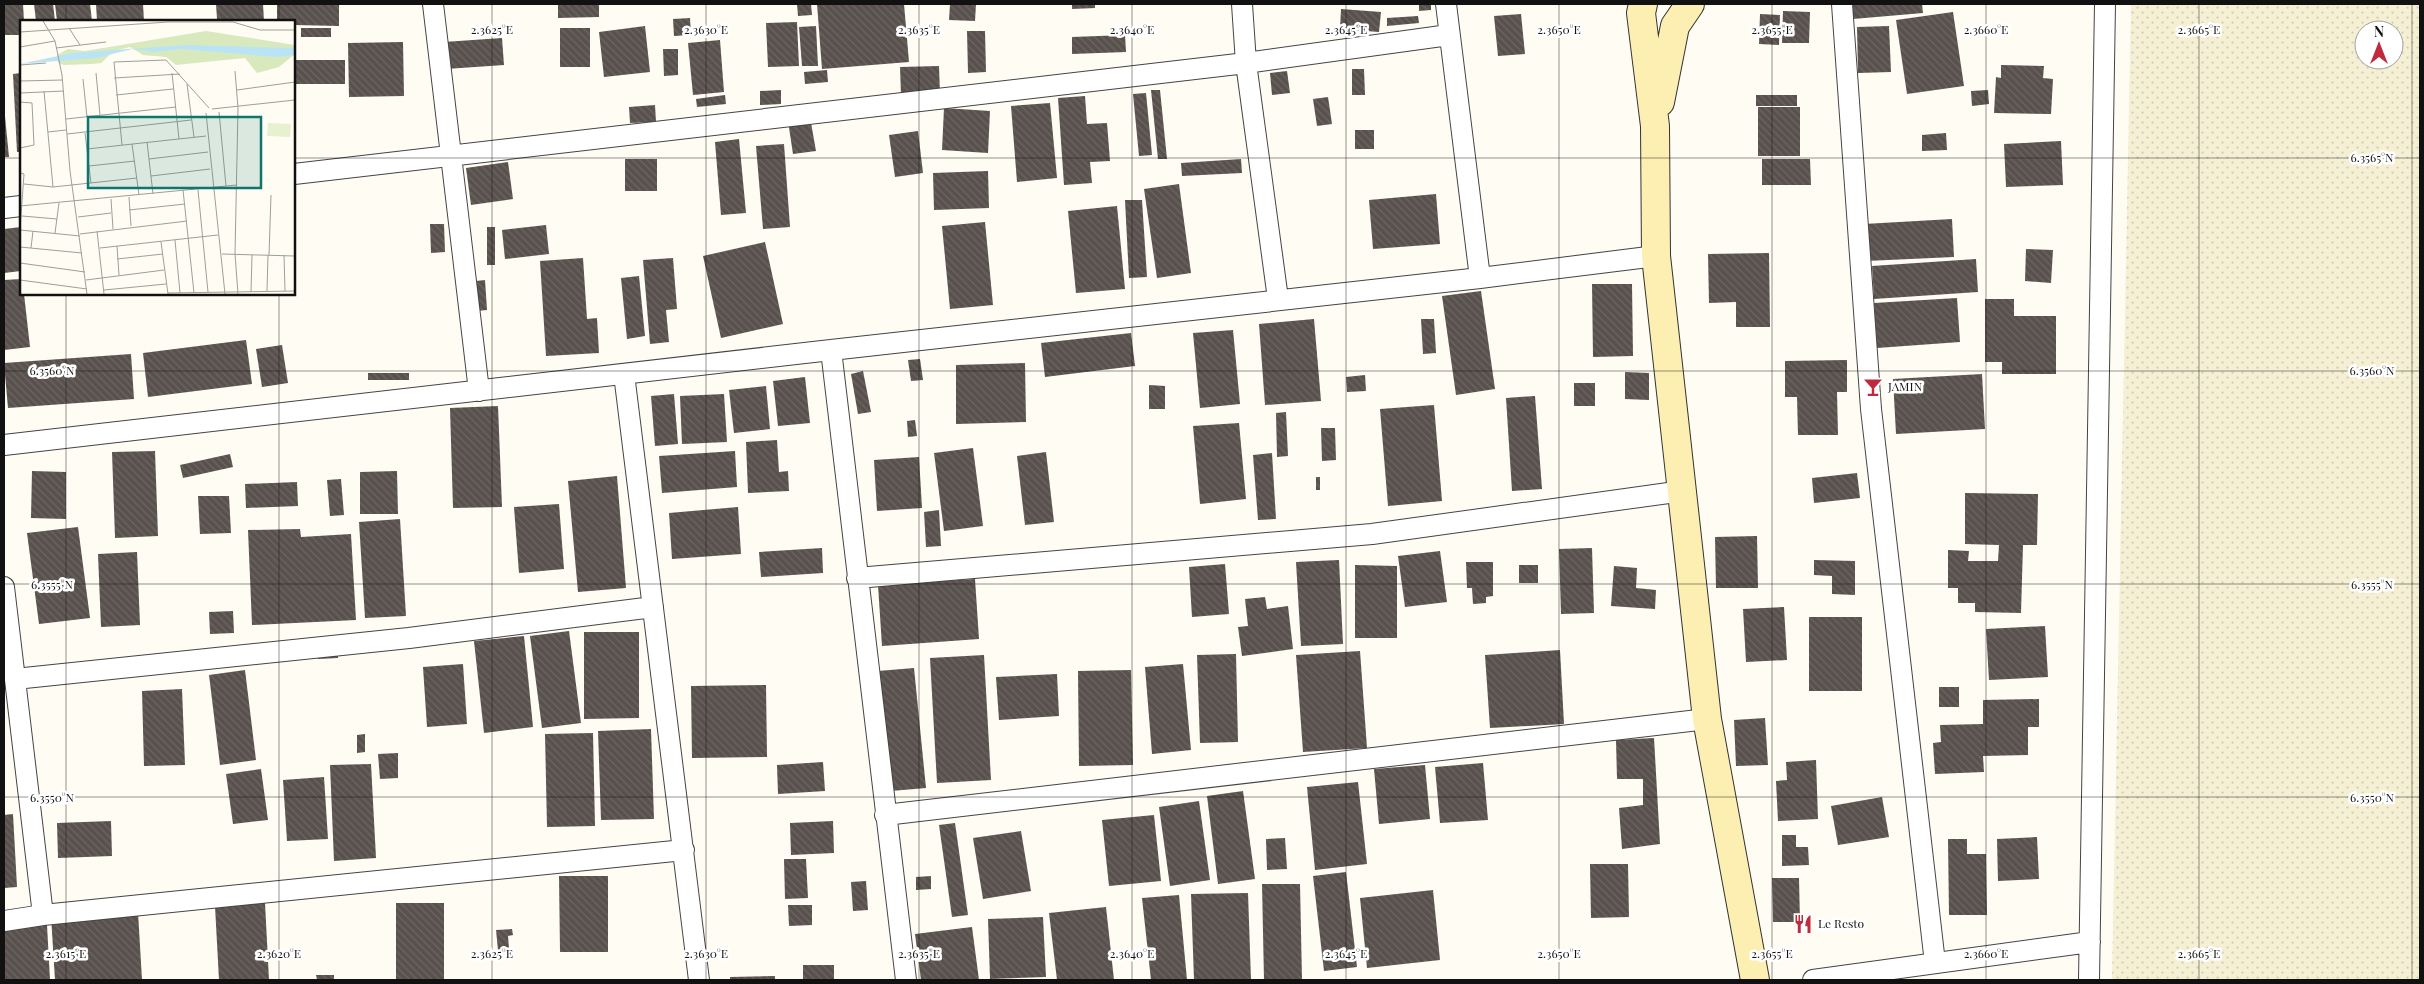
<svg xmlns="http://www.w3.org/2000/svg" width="2424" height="984" font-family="'Playfair Display',serif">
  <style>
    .farmland { fill: url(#farmland-dots); fill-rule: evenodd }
    .building { fill: url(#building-back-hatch) }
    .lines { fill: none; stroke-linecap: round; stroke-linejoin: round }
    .minor-casing { stroke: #444; stroke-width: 22 }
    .secondary-casing { stroke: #333; stroke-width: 30 }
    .minor { stroke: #fff; stroke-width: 20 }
    .secondary { stroke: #fdeeb1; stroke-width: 28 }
    .ticks { fill: none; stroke: #111; stroke-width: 1; stroke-opacity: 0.45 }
    .labels { text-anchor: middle; stroke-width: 5; stroke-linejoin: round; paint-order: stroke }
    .poi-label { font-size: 12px; fill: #111; stroke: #fff; text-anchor: start }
    .inset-road { fill: none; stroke: #a09e99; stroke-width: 1 }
    .view { fill: #0f766e; fill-opacity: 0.15; stroke: #0f766e; stroke-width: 2.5 }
    .inset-edge { fill: none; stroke: #111; stroke-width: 2.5 }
    .ticks-label { font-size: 12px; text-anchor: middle; fill: #111; stroke: #fff; stroke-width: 5; stroke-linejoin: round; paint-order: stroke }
  </style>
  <defs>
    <pattern id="farmland-dots" width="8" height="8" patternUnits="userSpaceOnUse" patternTransform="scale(1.25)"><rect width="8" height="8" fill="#f5efd4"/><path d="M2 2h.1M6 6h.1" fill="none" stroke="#d1ccb5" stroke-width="1.8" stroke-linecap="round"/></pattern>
    <pattern id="building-back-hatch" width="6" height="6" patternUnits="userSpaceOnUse" patternTransform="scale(1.25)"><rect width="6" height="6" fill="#59514d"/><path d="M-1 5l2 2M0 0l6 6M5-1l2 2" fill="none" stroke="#6c6662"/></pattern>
  </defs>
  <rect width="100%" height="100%" fill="#fffcf4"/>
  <path class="farmland" d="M2131,4H2420V980H2112ZM2364,30H2394V60H2364Z"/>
  <path class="building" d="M4,4H23L24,21H21V35H4Z
    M34,4H53L55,21H36Z
    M55,4H90L92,21H57Z
    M96,4H143L144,21H97Z
    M216,4H263L264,21H203L217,19Z
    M277,4H339V26L294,25V21H277Z
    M558,4H599V17L558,18Z
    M797,4H811L812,15L798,16Z
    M817,4H904L909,62L822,69Z
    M950,4H976L975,21L949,20Z
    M1072,4H1095V8L1072,9Z
    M1419,4H1431V10L1419,11Z
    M1851,4H1922L1923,13L1853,19Z
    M1341,9L1381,12L1379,32L1340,29Z
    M1783,11L1810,12L1809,43H1782Z
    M1953,12L1964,86L1907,94L1896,20Z
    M1521,14L1525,54L1498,56L1494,16Z
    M1760,14L1780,15L1779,45L1759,44Z
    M1418,16L1419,23L1387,26V18Z
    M690,18L691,35L674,36L673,19Z
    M797,22L799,66L768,67L766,23Z
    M645,26L650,72L604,77L599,32Z
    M816,26L818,66H802L799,27Z
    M1889,26L1891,72L1858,73L1857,27Z
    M301,28H331V37H301Z
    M560,28H590V67H560Z
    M967,31H985L986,72L968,73Z
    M1125,35L1126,52L1072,54V37Z
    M502,38L504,65L446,69L444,42Z
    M720,40L724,92L693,95L688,43Z
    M403,42L404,96L349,97L348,43Z
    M663,49H678V75L664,76Z
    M294,60H345V84H294Z
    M2001,65L2044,66L2043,78L2053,79L2051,114L1994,113L1996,77L2001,78Z
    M939,66L940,94L901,95L900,67Z
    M1352,69H1364L1365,95H1352Z
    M827,70L828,82L805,84L804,72Z
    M1287,71L1290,93L1272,95L1270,73Z
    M21,73V152H17L13,74Z
    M781,90V104L760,105V91Z
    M1151,90H1160L1167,159H1158Z
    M1988,90L1989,104L1972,106L1971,91Z
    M1146,93L1152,155L1139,156L1133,94Z
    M725,95L726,104L697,107L696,99Z
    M1756,95H1797V106H1756Z
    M1085,96L1087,124L1107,123L1110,161L1090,162L1092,183L1064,185L1058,98Z
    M1328,97L1332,124L1317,126L1313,99Z
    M1050,103L1057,178L1017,182L1011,106Z
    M655,105L656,122L630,123L629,107Z
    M4,106L9,157H4Z
    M1758,107H1800V156H1758Z
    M944,108L990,111L988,153L942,150Z
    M810,117L816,151L793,154L788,121Z
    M1355,130H1374V149H1355Z
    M918,131L923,173L895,177L889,135Z
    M1946,133L1947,150L1922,151V135Z
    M739,139L746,213L721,215L715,142Z
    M2061,141L2063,185L2006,187L2004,144Z
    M784,144L790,227L763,229L756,146Z
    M625,159H657V191H625Z
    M1241,159L1242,173L1182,176L1181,163Z
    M1762,159H1810L1811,185H1762Z
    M508,162L513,199L471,205L466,168Z
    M988,171L989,208L934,210L933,173Z
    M1179,184L1191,273L1157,278L1144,189Z
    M1436,194L1440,244L1373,249L1369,200Z
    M1125,200H1142L1147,277L1129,278Z
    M1117,206L1125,289L1076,293L1068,211Z
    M1952,219L1954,257L1866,261L1864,224Z
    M985,222L993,305L950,309L942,226Z
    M430,224H444L445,252L431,253Z
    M546,225L549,254L505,259L502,230Z
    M21,227V271L4,273V229Z
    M487,227H495V265H487Z
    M765,242L783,324L721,338L703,256Z
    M2026,249L2053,250L2051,283L2025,281Z
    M1769,253L1770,327H1736V302L1709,303L1708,254Z
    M583,258L587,319L597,318L599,353L546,356L540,261Z
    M673,258L677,309L666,310L669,342L650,344L643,260Z
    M1976,259L1978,292L1874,299L1872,266Z
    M639,276L645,336L627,339L621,278Z
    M21,279V294H24L30,347L4,350V280Z
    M485,280L487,310L477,311L476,281Z
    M1592,284H1632L1633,356L1593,357Z
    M1481,291L1495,389L1456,395L1442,296Z
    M1957,298L1960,342L1877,348L1874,303Z
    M1985,299H2014V316H2056V374H2002V362H1985Z
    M1314,319L1321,401L1265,405L1259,324Z
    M1421,319H1434L1436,353L1423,354Z
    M1233,330L1240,404L1200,408L1193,333Z
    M1131,333L1135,366L1045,377L1041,343Z
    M246,340L252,384L148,397L143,353Z
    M282,345L288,383L262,387L256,349Z
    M131,354L134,399L8,408L4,363Z
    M920,359L923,380L911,381L908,360Z
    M1847,360V392H1837L1838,435H1798L1797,397H1785V361Z
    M1025,363L1026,422L956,424V365Z
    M863,371L871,412L858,414L851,374Z
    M1625,372L1649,373V400L1625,399Z
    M368,373H409V380H368Z
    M1982,374L1985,429L1896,434L1893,379Z
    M1365,375L1366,391L1347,392L1346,377Z
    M805,377L810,423L778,426L773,381Z
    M1574,383H1595V406H1574Z
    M1149,385L1165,386V409H1149Z
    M766,386L770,429L734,433L729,390Z
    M674,394L678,444L655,446L651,396Z
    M724,394L727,442L682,444L680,396Z
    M1535,396L1542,489L1512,491L1506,398Z
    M1434,405L1442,501L1388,506L1380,409Z
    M498,406L502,507L453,508L450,408Z
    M1286,412L1288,456L1277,457L1276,413Z
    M915,420L917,436L908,437L907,421Z
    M1239,423L1246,499L1200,504L1193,426Z
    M1321,428H1335L1336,460L1322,461Z
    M777,440L779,472L788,471L789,491L748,493L746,442Z
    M973,448L983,526L944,531L934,453Z
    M155,451L158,536L115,538L112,452Z
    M735,451L737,487L662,493L659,456Z
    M1046,452L1054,522L1025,525L1017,456Z
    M1272,453L1276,519L1258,520L1253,455Z
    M230,454L233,467L183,478L180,465Z
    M919,457L922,508L877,511L874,460Z
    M32,471L66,472V519L31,518Z
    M397,471L398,514H360V472Z
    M1857,473L1860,498L1814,503L1812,478Z
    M617,476L626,588L578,592L568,481Z
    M1316,477H1320V490H1316Z
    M341,479L344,515L330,516L327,480Z
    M297,482L298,506L246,508L245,484Z
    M1965,493L2038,494L2037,545H2023L2021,613L1975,612V603H1958V588H1948V550L1969,551L1968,561H1998L1999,545L1965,544Z
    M198,496H229L231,533L200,534Z
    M559,504L564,569L519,573L514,507Z
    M738,507L741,554L672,559L669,513Z
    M939,510L941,546L926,547L924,512Z
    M400,519L406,616L365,618L359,522Z
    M78,527L90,618L39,624L27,533Z
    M300,529L301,537L351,534L356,620L252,625L248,530Z
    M1757,536L1758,588H1716L1715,537Z
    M822,548L823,573L761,577L759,552Z
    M1592,548L1594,613L1561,614L1559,549Z
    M1440,551L1447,602L1405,607L1398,556Z
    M137,552L140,625L101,627L98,554Z
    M1339,560L1343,644L1301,646L1296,562Z
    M1814,560L1855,561V595L1832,594V576L1814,575Z
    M1466,562H1493V596L1486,597V603L1473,604L1472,588H1467Z
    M1225,564L1229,614L1192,617L1189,567Z
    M1355,565L1397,566V638H1355Z
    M1519,565H1538V583H1519Z
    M1614,566L1637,568L1636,588L1656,590L1655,609L1611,606Z
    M975,579L979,639L882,646L878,585Z
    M1265,597L1267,609L1288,606L1293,649L1242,656L1238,627L1248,626L1245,599Z
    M1784,607L1787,660L1746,662L1743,609Z
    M233,611L234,633L210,634L209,612Z
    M1809,617H1862V691H1809Z
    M2045,626L2048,677L1989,680L1986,629Z
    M569,631L581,723L542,728L530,636Z
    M584,632H639V718L584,719Z
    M524,636L533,727L484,733L474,641Z
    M337,650L338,658L318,659L317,652Z
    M1560,650L1564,724L1490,728L1485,655Z
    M1360,651L1367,748L1303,752L1296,655Z
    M1236,654L1238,742L1200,743L1197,655Z
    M984,655L991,780L937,783L930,658Z
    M463,664L467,724L427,727L423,667Z
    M1183,664L1191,750L1152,754L1145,667Z
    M914,668L926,788L891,791L878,671Z
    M245,670L256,760L220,765L209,675Z
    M1131,670L1133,765L1079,766L1078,671Z
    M1057,674L1059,716L999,720L996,677Z
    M766,685L767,757L692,758L691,686Z
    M1939,687H1959V707H1939Z
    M182,689L185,765L144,766L142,691Z
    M2039,699V727H2028V755L1983,756L1984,772L1935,774L1933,743L1941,742L1940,725L1983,724V700Z
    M1765,718L1768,765L1736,766L1734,720Z
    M651,729L654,819L601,820L598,731Z
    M593,733L595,826L547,827L545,734Z
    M365,734V752L357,753V735Z
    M1654,738L1660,844L1622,849L1619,808L1643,805V779H1617L1616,740Z
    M398,753V778L380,779L378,754Z
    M1816,760L1818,819L1778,821L1776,781L1787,780L1786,762Z
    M823,762L825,791L778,794L777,765Z
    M1483,763L1488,820L1440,823L1435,767Z
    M371,764L376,858L334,861L330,765Z
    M1425,765L1430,819L1379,824L1374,769Z
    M261,769L268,820L233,824L226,774Z
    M324,777L328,839L287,841L283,780Z
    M1358,782L1367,864L1315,870L1307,787Z
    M1243,791L1255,879L1218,884L1207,796Z
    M1882,797L1889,837L1838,845L1831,806Z
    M1199,801L1210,880L1170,886L1159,807Z
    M13,814L17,887L4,888V815Z
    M1154,815L1161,881L1109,886L1102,820Z
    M111,821L112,856L58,858L57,823Z
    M833,821L834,853L791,855L790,823Z
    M955,823L968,915L952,917L939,825Z
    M1021,831L1031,891L983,899L973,838Z
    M1782,835H1796V847H1808L1809,865L1782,866Z
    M2037,837L2039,879L1998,881L1997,839Z
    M1285,838L1287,869L1267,870L1266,839Z
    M1948,839H1967V854H1986L1987,915H1949Z
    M784,859H806L808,898L785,899Z
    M1590,864H1628L1629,917L1591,918Z
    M1346,872L1357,967L1324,971L1313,876Z
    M559,876H608V952H560Z
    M931,876V889L916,890V877Z
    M1772,878H1799L1800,922H1773Z
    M866,881L868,910L853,911L851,882Z
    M1262,884H1300L1302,980H1264Z
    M1433,890L1440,960L1367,968L1360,898Z
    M1248,893L1251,980H1194L1191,894Z
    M1179,895L1187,980H1151L1142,898Z
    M265,903L269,980H219L215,906Z
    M396,903H444V980H396Z
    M788,905H812V925L789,926Z
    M1106,907L1114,980H1057L1049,913Z
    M138,912L142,980H55L51,916Z
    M1043,917L1046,977L990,979L988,919Z
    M47,925L50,980H4V927Z
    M972,927L979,980H921L915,934Z
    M512,929L513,935L508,936L509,948L498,950L496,930Z
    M803,965H834V980H803Z
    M316,975H334V980H317Z
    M775,976V980H730V977Z"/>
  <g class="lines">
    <g class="minor-casing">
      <path id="minor" d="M433,4L479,391
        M1242,4L1246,63L1278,299
        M1446,4L1480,278
        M1842,4L1871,409L1935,963
        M294,174L1246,63L1449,35
        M4,208L21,206
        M831,350L906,980
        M624,374L699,980
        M4,445L831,350L1480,278L1656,256
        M857,578L1372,534L1683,491
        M4,587L43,915
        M15,679L409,638L653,607
        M885,815L1707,719
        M4,921L43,915L684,850
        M1813,980L2090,942
        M2089,980L2105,4"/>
    </g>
    <g class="secondary-casing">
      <path id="secondary" d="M1643,4L1641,13L1655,126L1656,256L1707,719L1755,980
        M1660,102L1675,26L1690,4"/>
    </g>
    <use href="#minor" class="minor"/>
    <use href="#secondary" class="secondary"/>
  </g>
  <path class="ticks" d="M66,4V21M279,4V21M492,4V980M706,4V980M919,4V980M1132,4V980M1346,4V980M1559,4V980M1772,4V980M1986,4V980M2199,4V980M2412,4V980M4,158H21M294,158H2420M66,294V980M279,294V980M4,371H2420M4,584H2420M4,797H2420"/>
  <defs>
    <g id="bar-bare" transform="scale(1.5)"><path d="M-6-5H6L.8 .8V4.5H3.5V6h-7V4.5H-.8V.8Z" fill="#bf2a3d" stroke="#fff" stroke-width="2.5" paint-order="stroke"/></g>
    <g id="restaurant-bare" transform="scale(1.5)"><path d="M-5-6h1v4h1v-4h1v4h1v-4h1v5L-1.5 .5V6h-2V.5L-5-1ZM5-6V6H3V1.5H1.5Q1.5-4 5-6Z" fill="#bf2a3d" stroke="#fff" stroke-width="2.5" paint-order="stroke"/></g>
  </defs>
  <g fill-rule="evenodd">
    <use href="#bar-bare" x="1873" y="387"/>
    <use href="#restaurant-bare" x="1803" y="924"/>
  </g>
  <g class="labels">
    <g class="poi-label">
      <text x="1888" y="391">JAMIN</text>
      <text x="1818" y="928">Le Resto</text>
    </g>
  </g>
  <g transform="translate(20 20)">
    <rect width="275" height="275" fill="#fffcf4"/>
    <path d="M186,11L275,25V34L259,47L237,53L225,38L156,45L146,37L123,35L110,27L94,31L81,43L72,44L44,45L38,43L37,35L48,29L65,31Z" fill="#d8e9be"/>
    <path d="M248,103L271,104L270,117L247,116Z" fill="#e8f1cf"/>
    <path d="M165,25L275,28V35L256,37L161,29L134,32L113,29L75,38L0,44L52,33Z" fill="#bae4f5"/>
    <path class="inset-road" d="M23,1L35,21L42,55L50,151L67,274M49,8L60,25M0,12L148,2H213L240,10H275M0,27L35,21M36,28L86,22M0,45L26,43M215,51L218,88L215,234L218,274M76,53L80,95M152,53L159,119M94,58L160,54M63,59L67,97M0,61L43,60M167,64L174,117M217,70L275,62M24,71L33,167M0,73L44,71M96,75L153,69M0,82L12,83L14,125L0,128M192,89L275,80M199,92L206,166M186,93L205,274M46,99L156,87M28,112L46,110M65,113L71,163M47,114L171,100M127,122L133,174M112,124L119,175M102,125L94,42L146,40L189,88M67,129L186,116M129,139L188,132M69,146L115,141M0,153L4,154L0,209M131,156L190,149M4,164L33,167L117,158M163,170L174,273M178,170L188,272M109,177L111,206M91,179L93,209M0,186L217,165M109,190L165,184M2,196L37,199M58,197L91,193M0,210L60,216M77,211L84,274M35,213L39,183M60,214L167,201M155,220L160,273M141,222L148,274M97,226L99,255M0,227L62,233M11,228L13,211M80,228L198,215M202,234L275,236M249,235L251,175M264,235L265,271M97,239L143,234M0,243L65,252M0,260L67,269M66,260L144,250M84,270L146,264M247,271L248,235M231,272L232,235M148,273L275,271"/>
    <path class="view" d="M68,97H241V168H68Z"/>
    <rect width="275" height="275" class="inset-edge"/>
  </g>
  <g class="ticks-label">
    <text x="492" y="34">2.3625°E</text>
    <text x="706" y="34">2.3630°E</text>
    <text x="919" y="34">2.3635°E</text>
    <text x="1132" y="34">2.3640°E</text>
    <text x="1346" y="34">2.3645°E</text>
    <text x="1559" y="34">2.3650°E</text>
    <text x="1772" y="34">2.3655°E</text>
    <text x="1986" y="34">2.3660°E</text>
    <text x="2199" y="34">2.3665°E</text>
    <text x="2372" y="162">6.3565°N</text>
    <text x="52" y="375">6.3560°N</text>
    <text x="2372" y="375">6.3560°N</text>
    <text x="52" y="589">6.3555°N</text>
    <text x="2372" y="589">6.3555°N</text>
    <text x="52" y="802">6.3550°N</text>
    <text x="2372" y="802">6.3550°N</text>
    <text x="66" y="958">2.3615°E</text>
    <text x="279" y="958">2.3620°E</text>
    <text x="492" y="958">2.3625°E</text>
    <text x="706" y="958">2.3630°E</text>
    <text x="919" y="958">2.3635°E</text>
    <text x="1132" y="958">2.3640°E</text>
    <text x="1346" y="958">2.3645°E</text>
    <text x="1559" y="958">2.3650°E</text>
    <text x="1772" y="958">2.3655°E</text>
    <text x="1986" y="958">2.3660°E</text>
    <text x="2199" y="958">2.3665°E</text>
  </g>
  <rect width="2424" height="984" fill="none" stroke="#111111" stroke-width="10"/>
  <g transform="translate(2379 45)"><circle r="24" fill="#ffffff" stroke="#a0a0a0"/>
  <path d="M0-4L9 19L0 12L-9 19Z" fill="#bf2a3d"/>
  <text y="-8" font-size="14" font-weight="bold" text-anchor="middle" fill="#111111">N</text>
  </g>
</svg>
